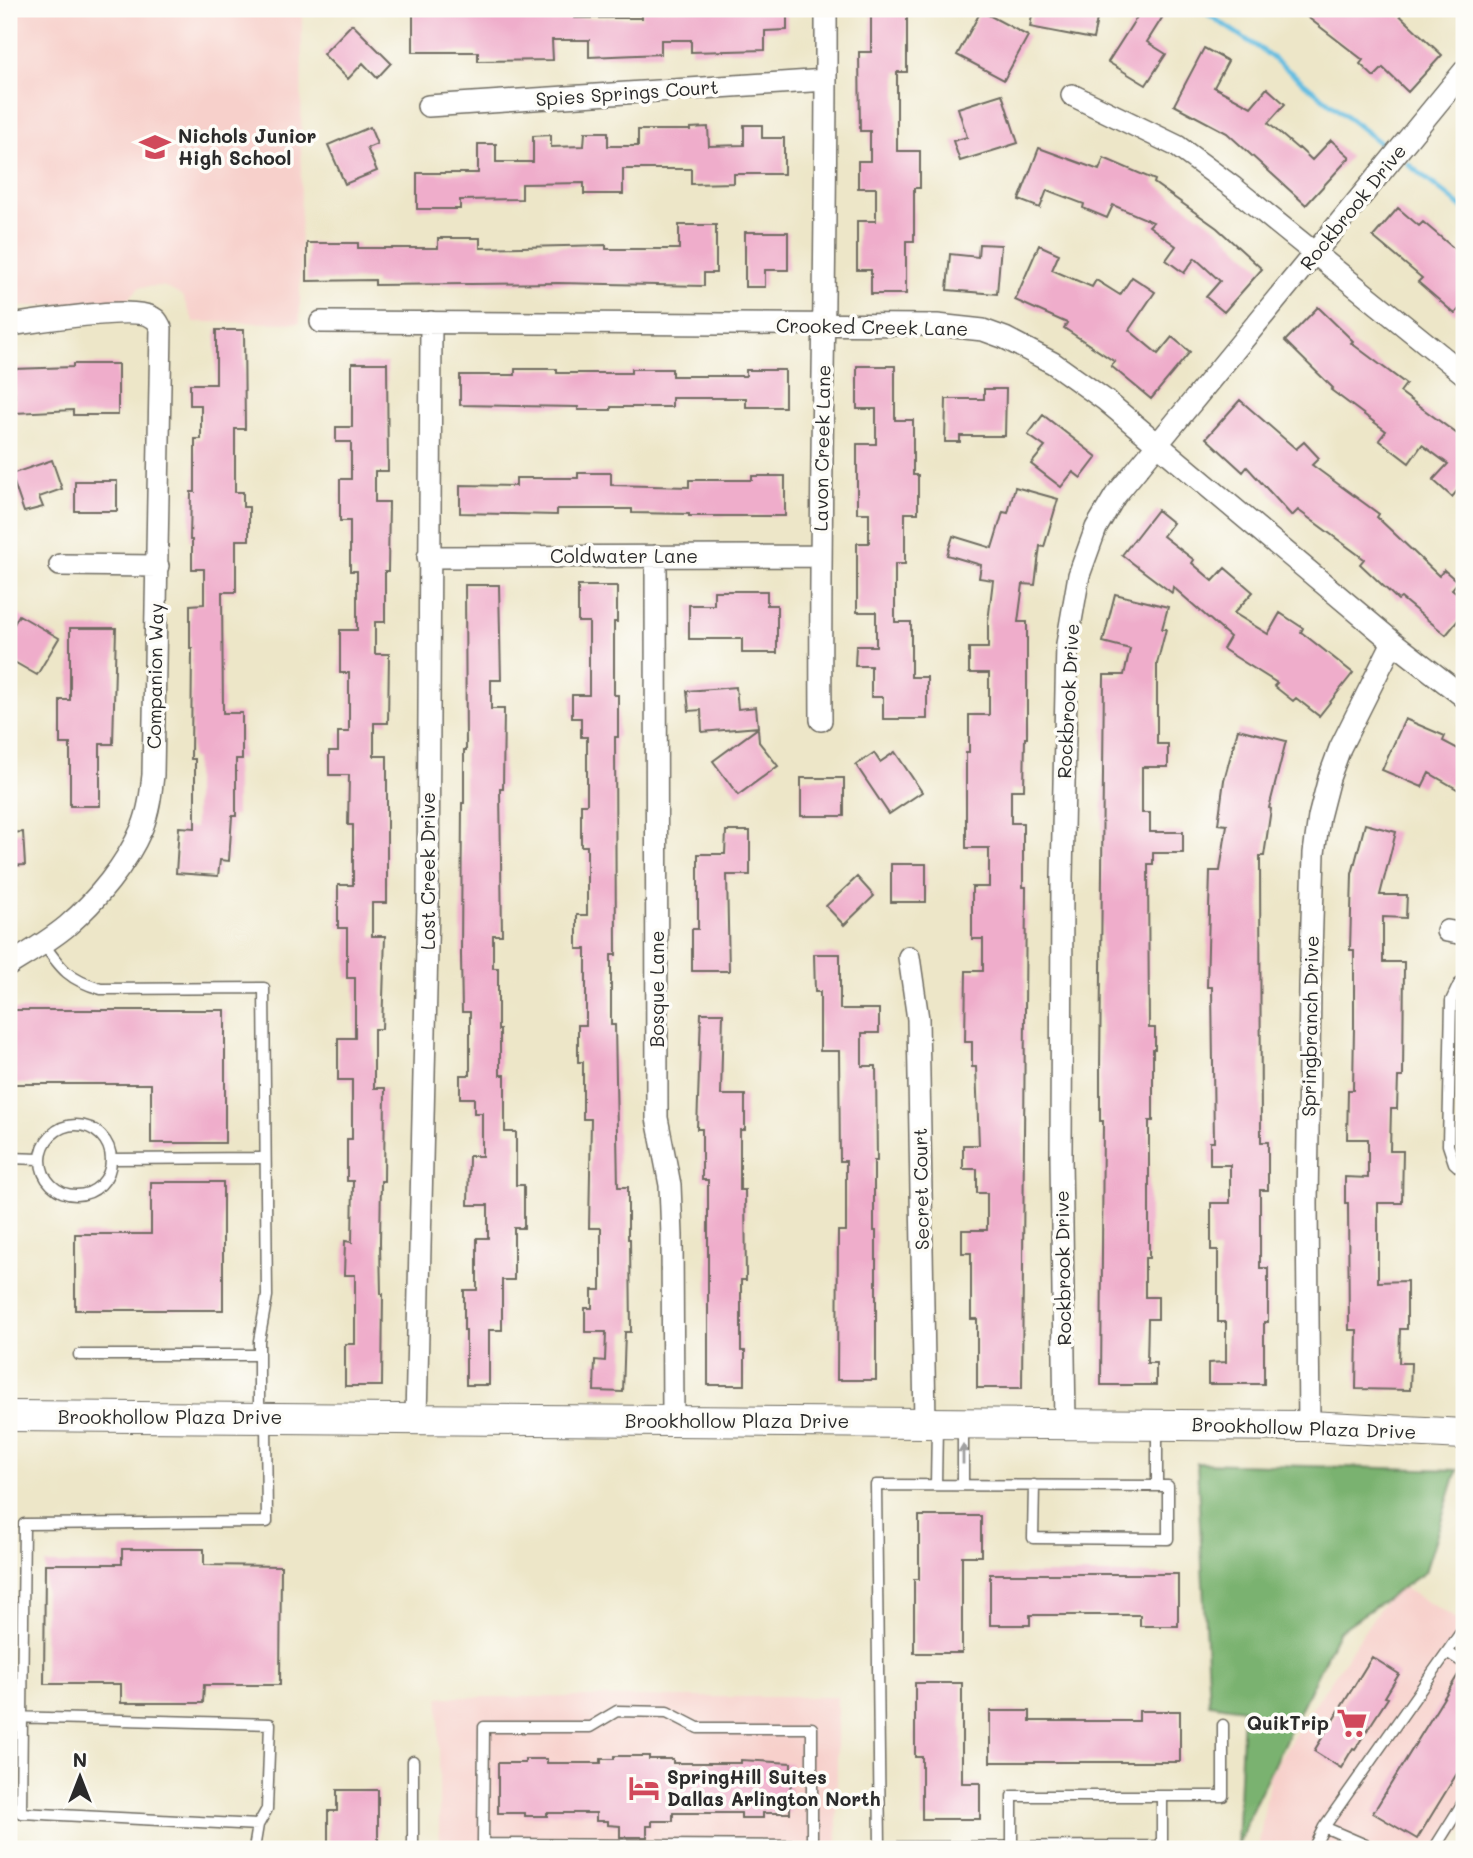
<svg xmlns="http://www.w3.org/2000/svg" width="1473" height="1858" font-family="Mali,sans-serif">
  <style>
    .built { fill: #f7d0cb }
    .forest { fill: #7ab270; stroke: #526e4e; stroke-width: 2 }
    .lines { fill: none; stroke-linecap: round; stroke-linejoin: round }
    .stream { stroke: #63bde1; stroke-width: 5 }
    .building { fill: #efadcb }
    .lane-casing { stroke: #6f6c62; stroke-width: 13 }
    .street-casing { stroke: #6f6c62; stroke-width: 24 }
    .secondary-casing { stroke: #6f6c62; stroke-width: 32 }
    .lane { stroke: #fff; stroke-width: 10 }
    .street { stroke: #fff; stroke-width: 21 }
    .secondary { stroke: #fff; stroke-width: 30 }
    .oneway { fill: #a0a0a0 }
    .labels { text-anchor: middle; stroke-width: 7; stroke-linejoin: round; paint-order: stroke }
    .street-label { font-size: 19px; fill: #2b2b2b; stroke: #fdfcf7 }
    .poi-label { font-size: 19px; font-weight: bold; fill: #2b2b2b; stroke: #fdfcf7; text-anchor: start }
  </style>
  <rect width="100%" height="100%" fill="#fdfcf7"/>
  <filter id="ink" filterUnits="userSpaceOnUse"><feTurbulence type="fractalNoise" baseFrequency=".0143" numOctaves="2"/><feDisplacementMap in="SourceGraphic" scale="14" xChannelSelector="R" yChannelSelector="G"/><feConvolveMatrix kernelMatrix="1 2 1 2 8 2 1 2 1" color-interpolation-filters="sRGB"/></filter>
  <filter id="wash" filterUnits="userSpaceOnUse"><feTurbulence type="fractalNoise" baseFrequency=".00686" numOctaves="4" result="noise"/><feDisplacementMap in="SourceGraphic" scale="28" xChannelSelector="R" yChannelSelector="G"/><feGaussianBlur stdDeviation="1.57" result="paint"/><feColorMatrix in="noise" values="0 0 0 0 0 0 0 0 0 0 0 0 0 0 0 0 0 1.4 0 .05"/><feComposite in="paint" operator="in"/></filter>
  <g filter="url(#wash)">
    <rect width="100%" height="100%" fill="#ede6c8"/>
    <path class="built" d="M9,9H302L300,323L194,322L182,296L163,286L140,287L125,302L9,307Z
      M1396,1584L1464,1623V1828L1449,1849H1258L1270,1775L1295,1734Z
      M439,1697H837V1849H439Z"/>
    <path class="forest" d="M1197,1463L1457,1470L1425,1572L1338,1632L1254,1805L1237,1847L1243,1709L1209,1704Z"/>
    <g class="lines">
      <path class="stream" d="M1200,9L1265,52L1384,146
        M1408,164L1464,209"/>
    </g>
    <g id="blocks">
      <path class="building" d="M533,9H575V18H642V9H787V30L765,31V50L691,52V40H661V54L589,57V40H552L553,60L478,61V52H413V14H533Z
        M871,9H907V72H897V151H920V188H914V241H906V294H871V270H857V221H876V188H858V161H870V131H860L859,52H871Z
        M1033,9H1099L1093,39L1030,27Z
        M1142,9H1148L1162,18L1147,42L1166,54L1146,85L1108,62Z
        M1297,9H1393L1442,55L1408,92L1383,68L1374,77L1360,64L1363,60Z
        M981,11L1028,36L1004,80L957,55Z
        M352,24L391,63L377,78L363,63L348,79L323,54Z
        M1204,48L1228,61L1214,87L1251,107L1267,88L1285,104L1268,123L1298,149L1299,148L1312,160L1331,140L1350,157L1306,205L1227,133L1174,105Z
        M1002,94L1018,143L960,161L953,141L967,137L958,108Z
        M744,125H762V138H784V174H734V183L691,184V169H623V194H584V183L522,184V199L460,200V209H417V173H478V144H496V162H533V136L551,135V147L584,146L585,132H608V146H638V130H690V128L708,127L709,146L744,145Z
        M370,127L377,144L367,148L377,171L345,184L328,145Z
        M1039,148L1099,170L1104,158L1155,180L1154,183L1217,228L1262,269L1224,312L1206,297L1220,281L1195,258L1184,273L1166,260L1176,246L1149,226L1153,222L1113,205L1107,218L1083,208L1084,204L1047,190L1040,208L1019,200Z
        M1398,208L1419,226L1423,222L1464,257V303L1455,314L1418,282L1422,278L1373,237Z
        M679,225H716V273H704V286L558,283L375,285V280L307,281V243H358V248H438V238H480V248L606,245V249H679Z
        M745,232H788V270H765V287H745Z
        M979,244L1001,245L997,294L947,290L950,254L978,257Z
        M1039,245L1059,254L1052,270L1092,287L1096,280L1120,295L1132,277L1155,292L1129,330L1158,354L1172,337L1190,352L1151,399L1111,366L1115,362L1064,328L1067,323L1015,300Z
        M1318,307L1353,341L1351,343L1406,384L1400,392L1464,439V483L1452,497L1433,480L1448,464L1422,445L1409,463L1379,440L1386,431L1331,390L1333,388L1285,341Z
        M216,330H244L245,429H235V492H243V507H249V540H236V592H222L223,713H242V759H236V816H232L229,861L220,860L218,876L176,873L179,827L195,828V759H191L192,648H190V605L204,604V569H192V540H190L191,492H195V439H201V405H190V384H216Z
        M352,363H387L388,471H375V502H389L388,571H385V622H375V654H389L388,723H374V756H387V903H372V936H385L382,1029H374V1088H385L384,1181H381L380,1242L381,1294H383L382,1386H345V1344H355V1275H344L345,1241L352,1242L353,1181H347V1139H352V1080H338V1038H355V978H347V928H338V885H353V825H348L349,775H329V751H338V732H349V673H340V630H357V571H350V521H340V479H351V442H336V427H352Z
        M73,364H118V415H73V410L15,413L13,369L73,367Z
        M857,366H895V420H913V475H918V513H905V564H895V622H911V677H927V719H883V697H871V666H855L856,646H876V612H857V543H869V513H857V444H876V409H857Z
        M515,369H557V373H631V369H672V376H746V370H785V407H746V398H672V407H611V410H578V407L460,405V375H515Z
        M984,389H1006L1005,436H960V442H945L946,399H984Z
        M1240,400L1296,449L1304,442L1319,458L1312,465L1379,514L1377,517L1439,576L1444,570L1458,582L1452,589L1464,598V613L1446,635L1401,598L1398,600L1360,564L1364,559L1298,510L1292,516L1247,467L1243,472L1206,438Z
        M1043,415L1097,457L1081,478L1073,472L1061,487L1031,464L1045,447L1028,435Z
        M52,460L62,489L39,497L43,507L24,512L11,474Z
        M578,473H611V485L689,487V480H752V476H785V516H689V514L632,513V509H557V515L460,513V485L516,486V478H578Z
        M75,481H117V511H75Z
        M1015,487L1058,499L1044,547L1040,546L1035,585L1023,584L1018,622H1027V738H1025L1024,790H1011V823H1023V887H1026L1022,1388H977V1319H971V1253H962V1230H987V1193H977V1169H963V1145H979L976,1067H972V1042H965L966,971H983V939H972V887H989V848H966V752H969V715H989V673H969V648H988V622L993,580L979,578L981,565L947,555L953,536L992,548L1003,512L1008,513Z
        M1157,510L1173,523L1163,536L1194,560L1192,563L1213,581L1225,568L1253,592L1234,613L1268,634L1280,613L1303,628L1301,632L1353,673L1319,716L1296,698L1293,701L1274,686L1277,683L1223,649L1230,637L1173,587L1172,593L1122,555Z
        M465,585H499L501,680H491V709H504L503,789H500L502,935H493V968H498V1030H500V1075H505V1132H516V1185H524V1228H514V1280H502V1330H489V1385H466V1330H464V1290H477V1238H488V1205H468L469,1156H482V1113H474V1098H460V1075H470V1012H462L461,955L462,803H464V750H466Z
        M578,586H617V622H614V695H618V737H615L616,955H611V1025H615L618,1187H628V1239H630L631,1332H625L623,1392L594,1391L595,1360L605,1361L606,1332H585V1308H592V1290H601V1228H589L591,1119H583V1062H578V1025H586V949H577V915H587V846H581V804H587V737H581V718H572V695H589V622H578Z
        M714,591H767V605H777V653H742V639H689V605H714Z
        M1115,594L1168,607L1162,629H1166L1157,664V744H1168V767H1142V813H1150V832H1183V853H1153V864H1148L1149,1028H1155V1049H1153V1121H1149V1258H1145V1297H1158V1319H1148L1147,1363H1156V1385H1101L1103,1121H1100V1070L1104,675H1124L1130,649L1103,642Z
        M19,615L59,638L37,675L9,659V633Z
        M70,628H116L113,744H100V806H70V744H60V700H70Z
        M736,687L738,709L756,707L758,727L702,732L701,710L689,711L687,691Z
        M1405,719L1445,736L1443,741L1464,752V793L1429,773L1422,787L1382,770Z
        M758,728L759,742L778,766L738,795L713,761Z
        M1238,729L1286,741L1269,808L1271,809L1264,856H1260L1261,1142H1268V1190H1260V1268H1268V1322H1264V1384H1208V1363L1226,1362V1322H1218V1250H1211V1203H1230V1165H1210V1142H1214L1212,987H1207L1210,871H1220L1227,825L1218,824L1224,780Z
        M895,752L922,792L889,814L856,765L874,753L880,762Z
        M801,778H844V816H801Z
        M1365,824L1396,832L1380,895H1407L1406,918L1383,917V962H1404L1403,1077H1398L1397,1109H1391L1390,1151H1403L1402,1203H1378V1282L1407,1281V1329H1400L1399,1363H1411L1410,1390L1356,1389L1357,1330H1349L1348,1203H1345V1177L1368,1178V1139H1347L1348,1090H1353L1354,1026V950H1350L1352,874Z
        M726,831H750V875H727L729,971H692V929H698V854H725Z
        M23,832L25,865L9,866V833Z
        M891,864H926V902H891Z
        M857,877L874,896L844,925L826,906Z
        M814,954H840V1009H879V1033H862V1066H876L877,1161H874V1231H876V1380H837L838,1231H846V1161H840L839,1051H820V992H815Z
        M9,1010H225V1143H151V1084H9Z
        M701,1013H723L721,1095H745V1130H740V1190H745L746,1280H741V1351H745V1385H708V1180H702V1129H697Z
        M151,1182H223V1310H75V1234H151Z
        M919,1516H981V1556H962V1653H914V1579H919Z
        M122,1549H204V1565L281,1566L280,1685H204L203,1703H121V1684H44L45,1564H122Z
        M990,1574H1178V1626H1140V1615H1030V1625H990Z
        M1372,1657L1399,1674L1385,1697L1388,1698L1355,1749L1353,1748L1341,1768L1314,1751Z
        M1461,1670L1464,1671V1762L1417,1839L1373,1813Z
        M915,1683H962V1783H980V1819H922V1757H915Z
        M990,1711H1030V1721H1139V1711H1180V1762H990Z
        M614,1756H649V1759H673V1763H741V1760L791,1763L790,1813H763V1818H741V1813H673V1821H652V1826H647V1837H620V1826L608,1825V1821H596V1813H547V1816H525V1813H498V1763H525V1759H547V1763H601V1759H614Z
        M337,1790H378V1849H328V1811H337Z"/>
    </g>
  </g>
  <g filter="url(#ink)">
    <use href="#blocks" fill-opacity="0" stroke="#6f6c62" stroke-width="2"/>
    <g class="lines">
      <g class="lane-casing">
        <path id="lane" d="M43,943C61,969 69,980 101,989L264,988L267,1296L259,1341V1416
          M1464,981L1459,984L1451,1001L1448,1145L1454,1163L1464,1172
          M41 1160a35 35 0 1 1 70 0a35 35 0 1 1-70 0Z
          M9,1158L40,1159
          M111,1159L265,1158
          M79,1355H259
          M936,1485L937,1425
          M963,1485V1425
          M1034,1485L1033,1538L1168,1539V1486C1070,1486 973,1485 876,1485L880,1847L1162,1846
          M1157,1486V1426
          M1447,1652L1464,1663
          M9,1717L270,1724L267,1809L258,1825L254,1849
          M413,1761V1849
          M1162,1796V1849
          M258,1825L21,1813L24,1524L267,1522L266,1421
          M1324,1827L1375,1849
          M812,1846L483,1844L484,1727H590L617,1711L667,1712L698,1728H812V1849
          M1012,1847V1796H1223V1725
          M1313,1849L1324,1827L1464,1628
          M1434,1849L1464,1801"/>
      </g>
      <g class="street-casing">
        <path id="street" d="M1072,95L1177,146L1234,188L1464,374
          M428,106L826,80
          M321,322L937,325L983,330L1005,338L1053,363L1105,400L1393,642L1464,697
          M9,325C33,322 139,304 155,319C158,321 159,325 161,328L153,775C151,793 149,811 142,828C126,865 97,900 67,926C49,941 28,953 9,965
          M656,556L657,1118L670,1185L672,1236L673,1420
          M428,557L819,556
          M60,565L158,566
          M821,720C819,483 827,246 826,9
          M1447,931L1464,934
          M909,957L918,1019L925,1422
          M416,1418L428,903L431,322
          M1065,1423L1061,1159L1062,877L1067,644L1079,575L1096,528L1115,496L1464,71
          M1309,1426L1307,1204L1310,988L1314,853L1319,817L1329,778L1340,748L1393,642"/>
      </g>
      <g class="secondary-casing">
        <path id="secondary" d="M9,1416L1309,1426L1464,1434"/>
      </g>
      <use href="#lane" class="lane"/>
      <use href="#street" class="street"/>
      <use href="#secondary" class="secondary"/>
    </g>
    <defs><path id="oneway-solid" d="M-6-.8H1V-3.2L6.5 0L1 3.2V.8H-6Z" transform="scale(1.75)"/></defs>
    <use class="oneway" href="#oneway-solid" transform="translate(963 1454) rotate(-90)"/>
  </g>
  <defs>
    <g id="school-bare" transform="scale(2.415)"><path d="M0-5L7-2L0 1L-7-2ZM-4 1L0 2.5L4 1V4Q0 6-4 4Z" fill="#d1495b" stroke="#fdfcf7" stroke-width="2.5" paint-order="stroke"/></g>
    <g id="supermarket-bare" transform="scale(2.415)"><path d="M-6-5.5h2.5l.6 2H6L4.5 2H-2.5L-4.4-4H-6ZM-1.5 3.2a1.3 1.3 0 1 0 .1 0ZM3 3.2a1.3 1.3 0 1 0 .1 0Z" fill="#d1495b" stroke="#fdfcf7" stroke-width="2.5" paint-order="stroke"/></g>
    <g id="hotel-bare" transform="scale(2.415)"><path d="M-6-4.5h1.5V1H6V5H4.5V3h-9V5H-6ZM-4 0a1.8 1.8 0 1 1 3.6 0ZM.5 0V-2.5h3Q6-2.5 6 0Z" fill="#d1495b" stroke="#fdfcf7" stroke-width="2.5" paint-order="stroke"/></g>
  </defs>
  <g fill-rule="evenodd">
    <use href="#school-bare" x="155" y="147"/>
    <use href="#supermarket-bare" x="1352" y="1723"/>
    <use href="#hotel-bare" x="644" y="1788"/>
  </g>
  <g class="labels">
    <g class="street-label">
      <text transform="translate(627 93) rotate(-4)" y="7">Spies Springs Court</text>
      <text transform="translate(1353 207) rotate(-51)" y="7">Rockbrook Drive</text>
      <text transform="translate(872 327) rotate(1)" y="7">Crooked Creek Lane</text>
      <text transform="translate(822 448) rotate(-89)" y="7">Lavon Creek Lane</text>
      <text x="624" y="563">Coldwater Lane</text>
      <text transform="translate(155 676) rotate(-89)" y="7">Companion Way</text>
      <text transform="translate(1068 701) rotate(-87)" y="7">Rockbrook Drive</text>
      <text transform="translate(428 871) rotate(-90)" y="7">Lost Creek Drive</text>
      <text transform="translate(657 989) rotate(-90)" y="7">Bosque Lane</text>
      <text transform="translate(1310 1026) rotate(-89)" y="7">Springbranch Drive</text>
      <text transform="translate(921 1189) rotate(-91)" y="7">Secret Court</text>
      <text transform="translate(1063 1268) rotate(-91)" y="7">Rockbrook Drive</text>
      <text x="170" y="1424">Brookhollow Plaza Drive</text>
      <text x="737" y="1428">Brookhollow Plaza Drive</text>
      <text transform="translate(1304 1428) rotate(2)" y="7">Brookhollow Plaza Drive</text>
    </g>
    <g class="poi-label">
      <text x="178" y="143">Nichols Junior<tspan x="178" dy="22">High School</tspan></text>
      <text x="1329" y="1730" text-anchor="end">QuikTrip</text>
      <text x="667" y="1784">SpringHill Suites<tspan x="667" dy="22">Dallas Arlington North</tspan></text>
    </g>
  </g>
  <rect width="1473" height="1858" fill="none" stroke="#fdfcf7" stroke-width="35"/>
  <g transform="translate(80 1777)" stroke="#fdfcf7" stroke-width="5" paint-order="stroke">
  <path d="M0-5L12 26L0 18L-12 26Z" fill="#2b2b2b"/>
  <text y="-10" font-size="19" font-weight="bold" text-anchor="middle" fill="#2b2b2b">N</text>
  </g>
</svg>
